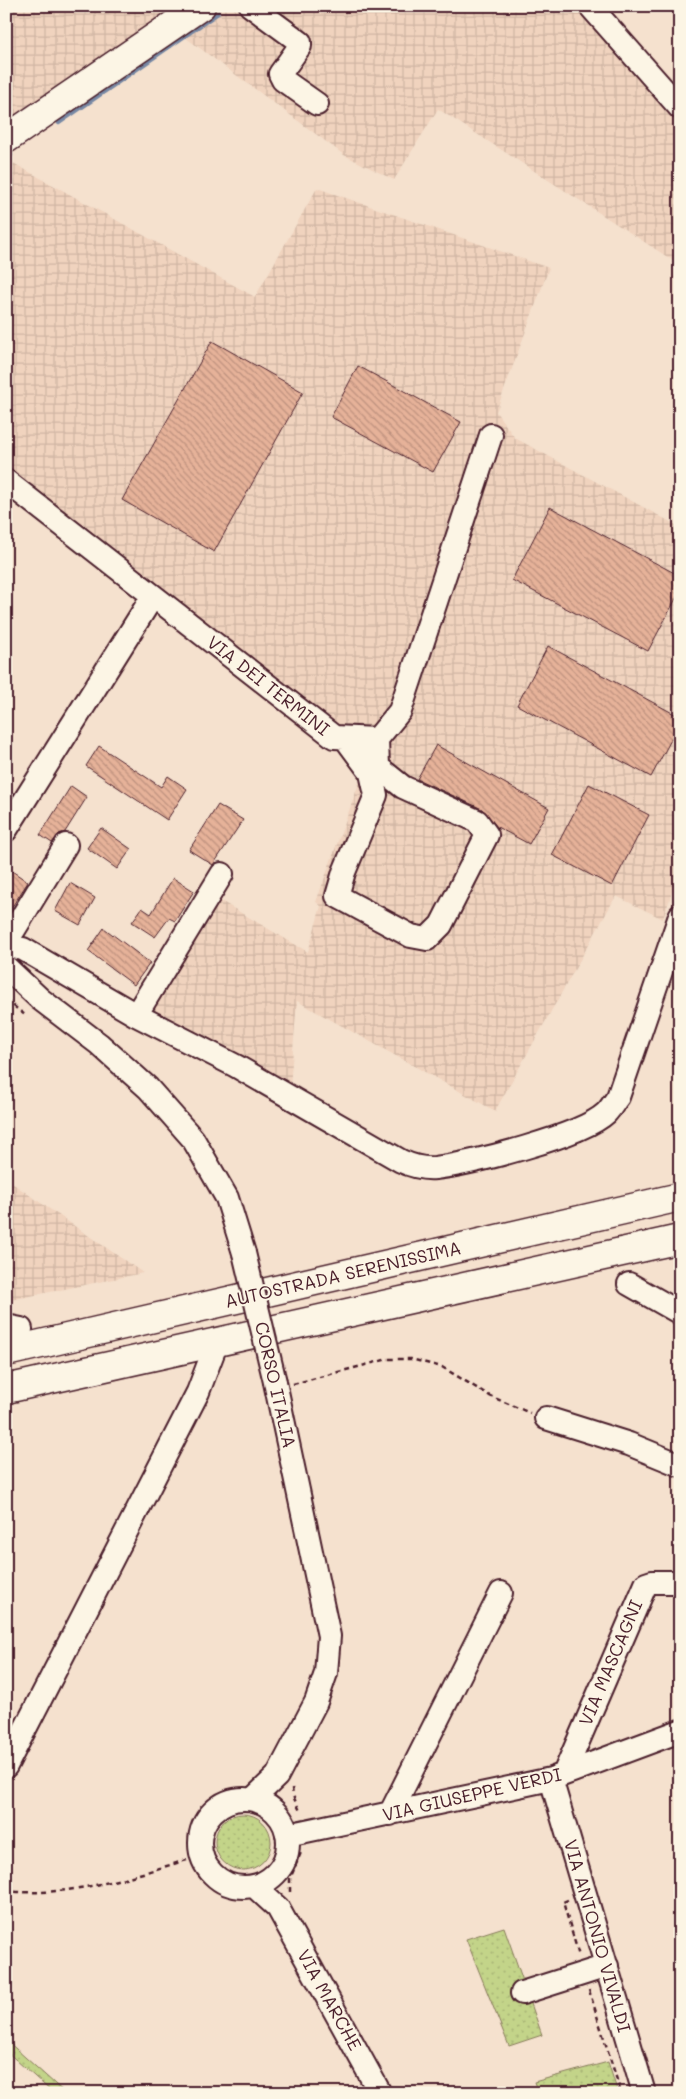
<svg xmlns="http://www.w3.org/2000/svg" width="686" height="2099" font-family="Mali,sans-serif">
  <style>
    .industrial { fill: url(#industrial-grid) }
    .green { fill: url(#green-dots); stroke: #867a5a }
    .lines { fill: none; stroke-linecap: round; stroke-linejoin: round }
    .stream { stroke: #7788a4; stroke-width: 4.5 }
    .building { fill: url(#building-back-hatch); stroke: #4a1f2b }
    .minor-casing { stroke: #4a1f2b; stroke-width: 26 }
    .major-casing { stroke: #4a1f2b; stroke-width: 31 }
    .highway-casing { stroke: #4a1f2b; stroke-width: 31 }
    .path { stroke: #4a1f2b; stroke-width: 2.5; stroke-dasharray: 5 4; stroke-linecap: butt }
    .minor { stroke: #fcf5e5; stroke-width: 22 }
    .major { stroke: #fcf5e5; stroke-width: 28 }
    .highway { stroke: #fcf5e5; stroke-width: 28 }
    .minor-bridge-casing { stroke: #4a1f2b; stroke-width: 26; stroke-linecap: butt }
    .minor-bridge { stroke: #fcf5e5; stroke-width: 22 }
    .labels { text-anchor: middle; stroke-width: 4; stroke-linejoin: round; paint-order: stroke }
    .street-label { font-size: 18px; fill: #4a1f2b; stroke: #fcf5e5 }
  </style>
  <defs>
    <pattern id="industrial-grid" width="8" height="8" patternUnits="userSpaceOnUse" patternTransform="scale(1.25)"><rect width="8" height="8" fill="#f0d3be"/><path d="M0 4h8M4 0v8" fill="none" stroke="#cfb5a3"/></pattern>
    <pattern id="green-dots" width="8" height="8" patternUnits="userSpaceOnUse" patternTransform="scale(1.25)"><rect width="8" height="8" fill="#c3d489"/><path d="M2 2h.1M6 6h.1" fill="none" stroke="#a9b676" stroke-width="1.8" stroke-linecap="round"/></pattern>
    <pattern id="building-back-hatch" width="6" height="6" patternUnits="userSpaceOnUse" patternTransform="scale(1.25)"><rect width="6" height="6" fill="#e6b299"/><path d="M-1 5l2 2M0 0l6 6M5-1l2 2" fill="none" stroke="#bc907d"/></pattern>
  </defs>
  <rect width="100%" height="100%" fill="#f5e1ce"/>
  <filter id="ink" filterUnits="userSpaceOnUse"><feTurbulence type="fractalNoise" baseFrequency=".02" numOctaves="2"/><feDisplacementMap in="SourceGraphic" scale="10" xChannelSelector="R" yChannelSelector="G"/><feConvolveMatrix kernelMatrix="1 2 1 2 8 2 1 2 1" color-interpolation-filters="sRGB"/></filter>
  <g filter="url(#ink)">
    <path class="industrial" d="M6,6H191L6,133Z
      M207,6H582L680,118V265L438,109L394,180L344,155L174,29Z
      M6,159L255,297L317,188L549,268L496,412L515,438L680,527V869L663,919L616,896L495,1111L297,1001L290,1087L143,1012L214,897L308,952L321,906L316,902L362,775L337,732L6,475Z
      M6,1179L143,1273L6,1301Z"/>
    <path class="green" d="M215 1842a28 28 0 1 1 56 0a28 28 0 1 1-56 0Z
      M504,1927L542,2035L509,2046L466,1939Z
      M6,2040L65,2093H53L6,2051Z
      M608,2062L618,2093H538L534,2082Z"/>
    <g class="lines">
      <path class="stream" d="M59,123L218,13
        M6,158L11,155"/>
    </g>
    <path class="building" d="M212,341L303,392L214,552L122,500Z
      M358,366L461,422L433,472L331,417Z
      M550,507L680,576V591L648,651L512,580Z
      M548,646L680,717V723L651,777L517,705Z
      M436,745L549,808L529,844L497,827L482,809L417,779Z
      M99,746L161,787L168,776L187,789L167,820L86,766Z
      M589,784L649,815L612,886L552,855Z
      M71,786L87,797L65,832L59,834L52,843L40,835Z
      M218,805L243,820L213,865L189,850Z
      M101,828L131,849L117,869L87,848Z
      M12,871L28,882L6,916V878Z
      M173,878L194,891L175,921L169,918L155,937L132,922L142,908L151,914Z
      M70,883L95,898L80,925L55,911Z
      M104,928L150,963L134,985L88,951Z"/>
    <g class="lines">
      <g class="minor-casing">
        <path id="minor" d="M251,6L300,42V46L280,74L283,80L317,104
          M590,6L680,108
          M6,481L334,737L377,739L400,711L491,435
          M345,738L371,773L376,795L344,872L337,896L411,936L427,939L441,925L487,835L477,821L403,787L378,767L377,739
          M6,830L153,596
          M6,938L14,930L66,845
          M7,946L23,949L136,1015L236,1066L401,1161C412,1166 423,1169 435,1168C470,1164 582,1136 606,1113C611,1108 614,1102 618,1097L680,916
          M7,968L40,999L99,1044L148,1088L193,1139L227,1198L244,1253
          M136,1015L222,874
          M629,1284L680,1313
          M6,1326L21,1329
          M546,1418L629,1444L680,1465
          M6,1766L198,1392L217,1342
          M564,1774L646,1584L652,1582H680
          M551,1779L644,2093
          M200 1843a44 44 0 1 1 88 0a44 44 0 1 1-88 0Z
          M253,1799L277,1776L316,1702L326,1673L329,1636L275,1382
          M390,1814L501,1593
          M287,1835L551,1779L680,1731
          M254,1886L278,1908L380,2093
          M522,1993L607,1966"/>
      </g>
      <g class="major-casing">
        <path id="major" d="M6,139L201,6"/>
      </g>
      <g class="highway-casing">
        <path id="highway" d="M6,1352L680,1197
          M6,1389L680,1239"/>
      </g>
      <path class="path" d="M6,1000L25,1015
        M293,1384L388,1359H411L442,1367L490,1396L530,1413
        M292,1788L293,1796L301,1813
        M6,1891C76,1898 136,1874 201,1856
        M290,1892V1879L302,1850
        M568,1900L563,1902L579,1956
        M589,1990L621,2093"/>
      <use href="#minor" class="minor"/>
      <use href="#major" class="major"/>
      <use href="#highway" class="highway"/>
      <g class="minor-bridge-casing">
        <path id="minor-bridge" d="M244,1253L275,1382"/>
      </g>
      <use href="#minor-bridge" class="minor-bridge"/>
    </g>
  </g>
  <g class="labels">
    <g class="street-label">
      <text transform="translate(268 686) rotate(38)" y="6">VIA DEI TERMINI</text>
      <text transform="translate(343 1275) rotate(-13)" y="6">AUTOSTRADA SERENISSIMA</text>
      <text transform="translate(275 1385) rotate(77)" y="6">CORSO ITALIA</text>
      <text transform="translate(611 1663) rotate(-67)" y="6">VIA MASCAGNI</text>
      <text transform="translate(472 1795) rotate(-13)" y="6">VIA GIUSEPPE VERDI</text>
      <text transform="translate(597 1936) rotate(74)" y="6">VIA ANTONIO VIVALDI</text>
      <text transform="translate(329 2000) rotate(61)" y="6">VIA MARCHE</text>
    </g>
  </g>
  <rect width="686" height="2099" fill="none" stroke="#fcf5e5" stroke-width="25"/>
  <rect x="12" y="12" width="661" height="2074" fill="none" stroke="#4a1f2b" stroke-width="2" filter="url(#ink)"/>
</svg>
